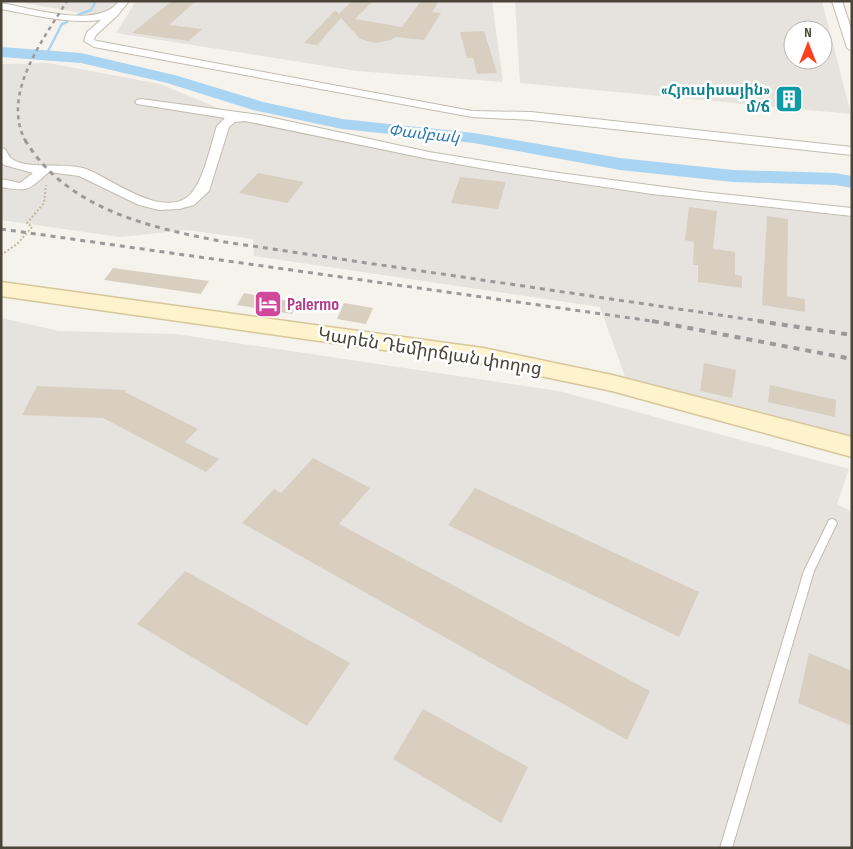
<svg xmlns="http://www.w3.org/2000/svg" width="853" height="849" font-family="'Sofia Sans Condensed','Noto Sans Armenian',sans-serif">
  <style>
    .industrial { fill: #e6e2dd; fill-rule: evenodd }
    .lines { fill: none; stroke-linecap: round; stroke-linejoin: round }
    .stream { stroke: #a9d4f2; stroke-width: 2.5 }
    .river { fill: #a9d4f2; fill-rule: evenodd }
    .building { fill: #d8cfc1 }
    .lane-casing { stroke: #c2bbae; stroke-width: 2 }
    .street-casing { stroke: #c2bbae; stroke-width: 2 }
    .secondary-casing { stroke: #d6c79b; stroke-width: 3 }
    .path { stroke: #c4b79f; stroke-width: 2; stroke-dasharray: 2 2; stroke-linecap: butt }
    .lane { fill: #fff; fill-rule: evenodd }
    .street { fill: #fff; fill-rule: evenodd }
    .secondary { fill: #fff3cd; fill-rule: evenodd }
    .rail-far2 { stroke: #9a9a9a; stroke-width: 2.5; stroke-dasharray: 4 4; stroke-linecap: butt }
    .rail-far1 { stroke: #9a9a9a; stroke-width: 3; stroke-dasharray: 5 5; stroke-linecap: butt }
    .rail { stroke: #9a9a9a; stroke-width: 4; stroke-dasharray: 6 6; stroke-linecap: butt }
    .labels { text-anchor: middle; stroke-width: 5; stroke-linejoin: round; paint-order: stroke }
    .far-culture-label { font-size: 15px; font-weight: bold; fill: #0d838f; stroke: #fff; text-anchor: end }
    .far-water-label { font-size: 16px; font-style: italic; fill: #2e7ab2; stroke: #fff }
    .hotel-label { font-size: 18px; font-weight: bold; fill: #b23c85; stroke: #fff; text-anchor: start }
    .street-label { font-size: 18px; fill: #4b4439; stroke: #fff }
  </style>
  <rect width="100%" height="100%" fill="#f6f3ec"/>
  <path class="industrial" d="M13,1H121L116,10L98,16Z
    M136,1H492L503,82L357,71L116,33Z
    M515,1H822L851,114L520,83ZM793,30H823V60H793Z
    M48,63L160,84L247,120L459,165L630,192L852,217V442L627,382L600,307L254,256L253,239L187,230L120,237L1,220V64Z
    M1,318L59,331L176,334L559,391L849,469L837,504L852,512V848H1Z"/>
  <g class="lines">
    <path class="stream" d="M78,15L91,10L96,1
      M46,55L62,24L67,22"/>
    <path class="river" d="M1,47L81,53L178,76L263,102L342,119L474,133L620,158L733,170L835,173L852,176V188L835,185L733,182L620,170L474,143L342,129L253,110L167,83L81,63L1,57Z"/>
  </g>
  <path class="building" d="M172,1H196L169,25L202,29L189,41L132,33Z
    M352,1H373L355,19L402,27L421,1H439L432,12L441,13L424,40L395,37L391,40L375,43L360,39L341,18L317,45L304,43L335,10L339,14Z
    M484,31L497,73L477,74L473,58H467L460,32Z
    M258,173L304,182L287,203L239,193Z
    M460,177L506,182L498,209L451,203Z
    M689,207L717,211L713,249L735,252V275L742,276V288L698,282V265H693L694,242L685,240Z
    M767,216L788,219L787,296L805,299V312L762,305Z
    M113,268L209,281L201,294L104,280Z
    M244,293L299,303L292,314L237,305Z
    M344,303L373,308L366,324L337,319Z
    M704,363L736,370L732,398L700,391Z
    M770,385L836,400L835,417L768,402Z
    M37,386L126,390L125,392L198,429L185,442L219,459L206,472L103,418L22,415Z
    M313,458L370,488L339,524L650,691L627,740L242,523L274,489L281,493Z
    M475,488L699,592L679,637L448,525Z
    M185,571L350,663L307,726L137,624Z
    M809,653L852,671V726L798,703Z
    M423,709L528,767L501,823L393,759Z"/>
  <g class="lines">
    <g class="lane-casing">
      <path id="lane" d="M832,519L835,520L837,523L814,571L732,848H720L804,571L829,520Z"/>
    </g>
    <g class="street-casing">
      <path id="street" d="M119,1H129L118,15L96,35L94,40L97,41L472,111L531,112L852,147V155L531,120L472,117L94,47L84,41L87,32L101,20C67,24 34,15 1,9V3C31,8 99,30 119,1Z
        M832,1H842L852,31V51L847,48Z
        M141,99L260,115L429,152L552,172L702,192L852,208V216L652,194L503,172L429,159L245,121L235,122L229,127L209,191L194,205L179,209L159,210L139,205L79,176L49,172C28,190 30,192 1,187V179L20,183L33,173L4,165L1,161V148L5,149C7,152 9,157 12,159C27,170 65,162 86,169C112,179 158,216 186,198C203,187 210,146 217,126L225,118L137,104L135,102L137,100Z"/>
    </g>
    <g class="secondary-casing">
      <path id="secondary" d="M1,282L483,348L612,375L852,437V457L612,391L483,364L1,296Z"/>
    </g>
    <path class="path" d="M1,255L17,244L32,227L27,223L44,203L46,185"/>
    <use href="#lane" class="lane"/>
    <use href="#street" class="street"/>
    <use href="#secondary" class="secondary"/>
    <path class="rail-far2" d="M26,142C0,95 43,40 67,1"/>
    <path class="rail-far1" d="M25,140C67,210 152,228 225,242L767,322
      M1,229L659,322"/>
    <path class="rail" d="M652,321L852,359
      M758,321L852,335"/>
  </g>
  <defs>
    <g id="building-square" transform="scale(1.4375)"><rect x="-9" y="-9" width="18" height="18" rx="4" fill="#0f9aa8" stroke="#fff"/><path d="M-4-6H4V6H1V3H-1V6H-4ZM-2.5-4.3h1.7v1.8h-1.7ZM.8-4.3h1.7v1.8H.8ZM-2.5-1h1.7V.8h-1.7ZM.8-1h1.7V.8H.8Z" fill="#fff"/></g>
    <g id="hotel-square" transform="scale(1.4375)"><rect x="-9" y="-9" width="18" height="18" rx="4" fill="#d1479c" stroke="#fff"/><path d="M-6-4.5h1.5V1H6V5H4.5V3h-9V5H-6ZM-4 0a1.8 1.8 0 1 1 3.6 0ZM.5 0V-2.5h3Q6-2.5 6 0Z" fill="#fff"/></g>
  </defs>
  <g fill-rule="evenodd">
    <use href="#building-square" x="789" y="99"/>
    <use href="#hotel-square" x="268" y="304"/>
  </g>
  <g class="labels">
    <g class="far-culture-label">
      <text x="770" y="95">«Հյուսիսային»<tspan x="770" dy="17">մ/ճ</tspan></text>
    </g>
    <g class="far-water-label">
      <text transform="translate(424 133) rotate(6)" y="6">Փամբակ</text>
    </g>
    <g class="hotel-label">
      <text x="287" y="310">Palermo</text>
    </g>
    <g class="street-label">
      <text transform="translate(430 351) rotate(9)" y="6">Կարեն Դեմիրճյան փողոց</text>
    </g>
  </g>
  <rect width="853" height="849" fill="none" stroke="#4b4439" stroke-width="5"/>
  <g transform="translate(808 45)"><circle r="24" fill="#ffffff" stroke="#b7b4b0"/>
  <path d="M0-4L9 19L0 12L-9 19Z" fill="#fc3f1d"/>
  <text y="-8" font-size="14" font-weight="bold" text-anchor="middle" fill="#4b4439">N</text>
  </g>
</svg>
